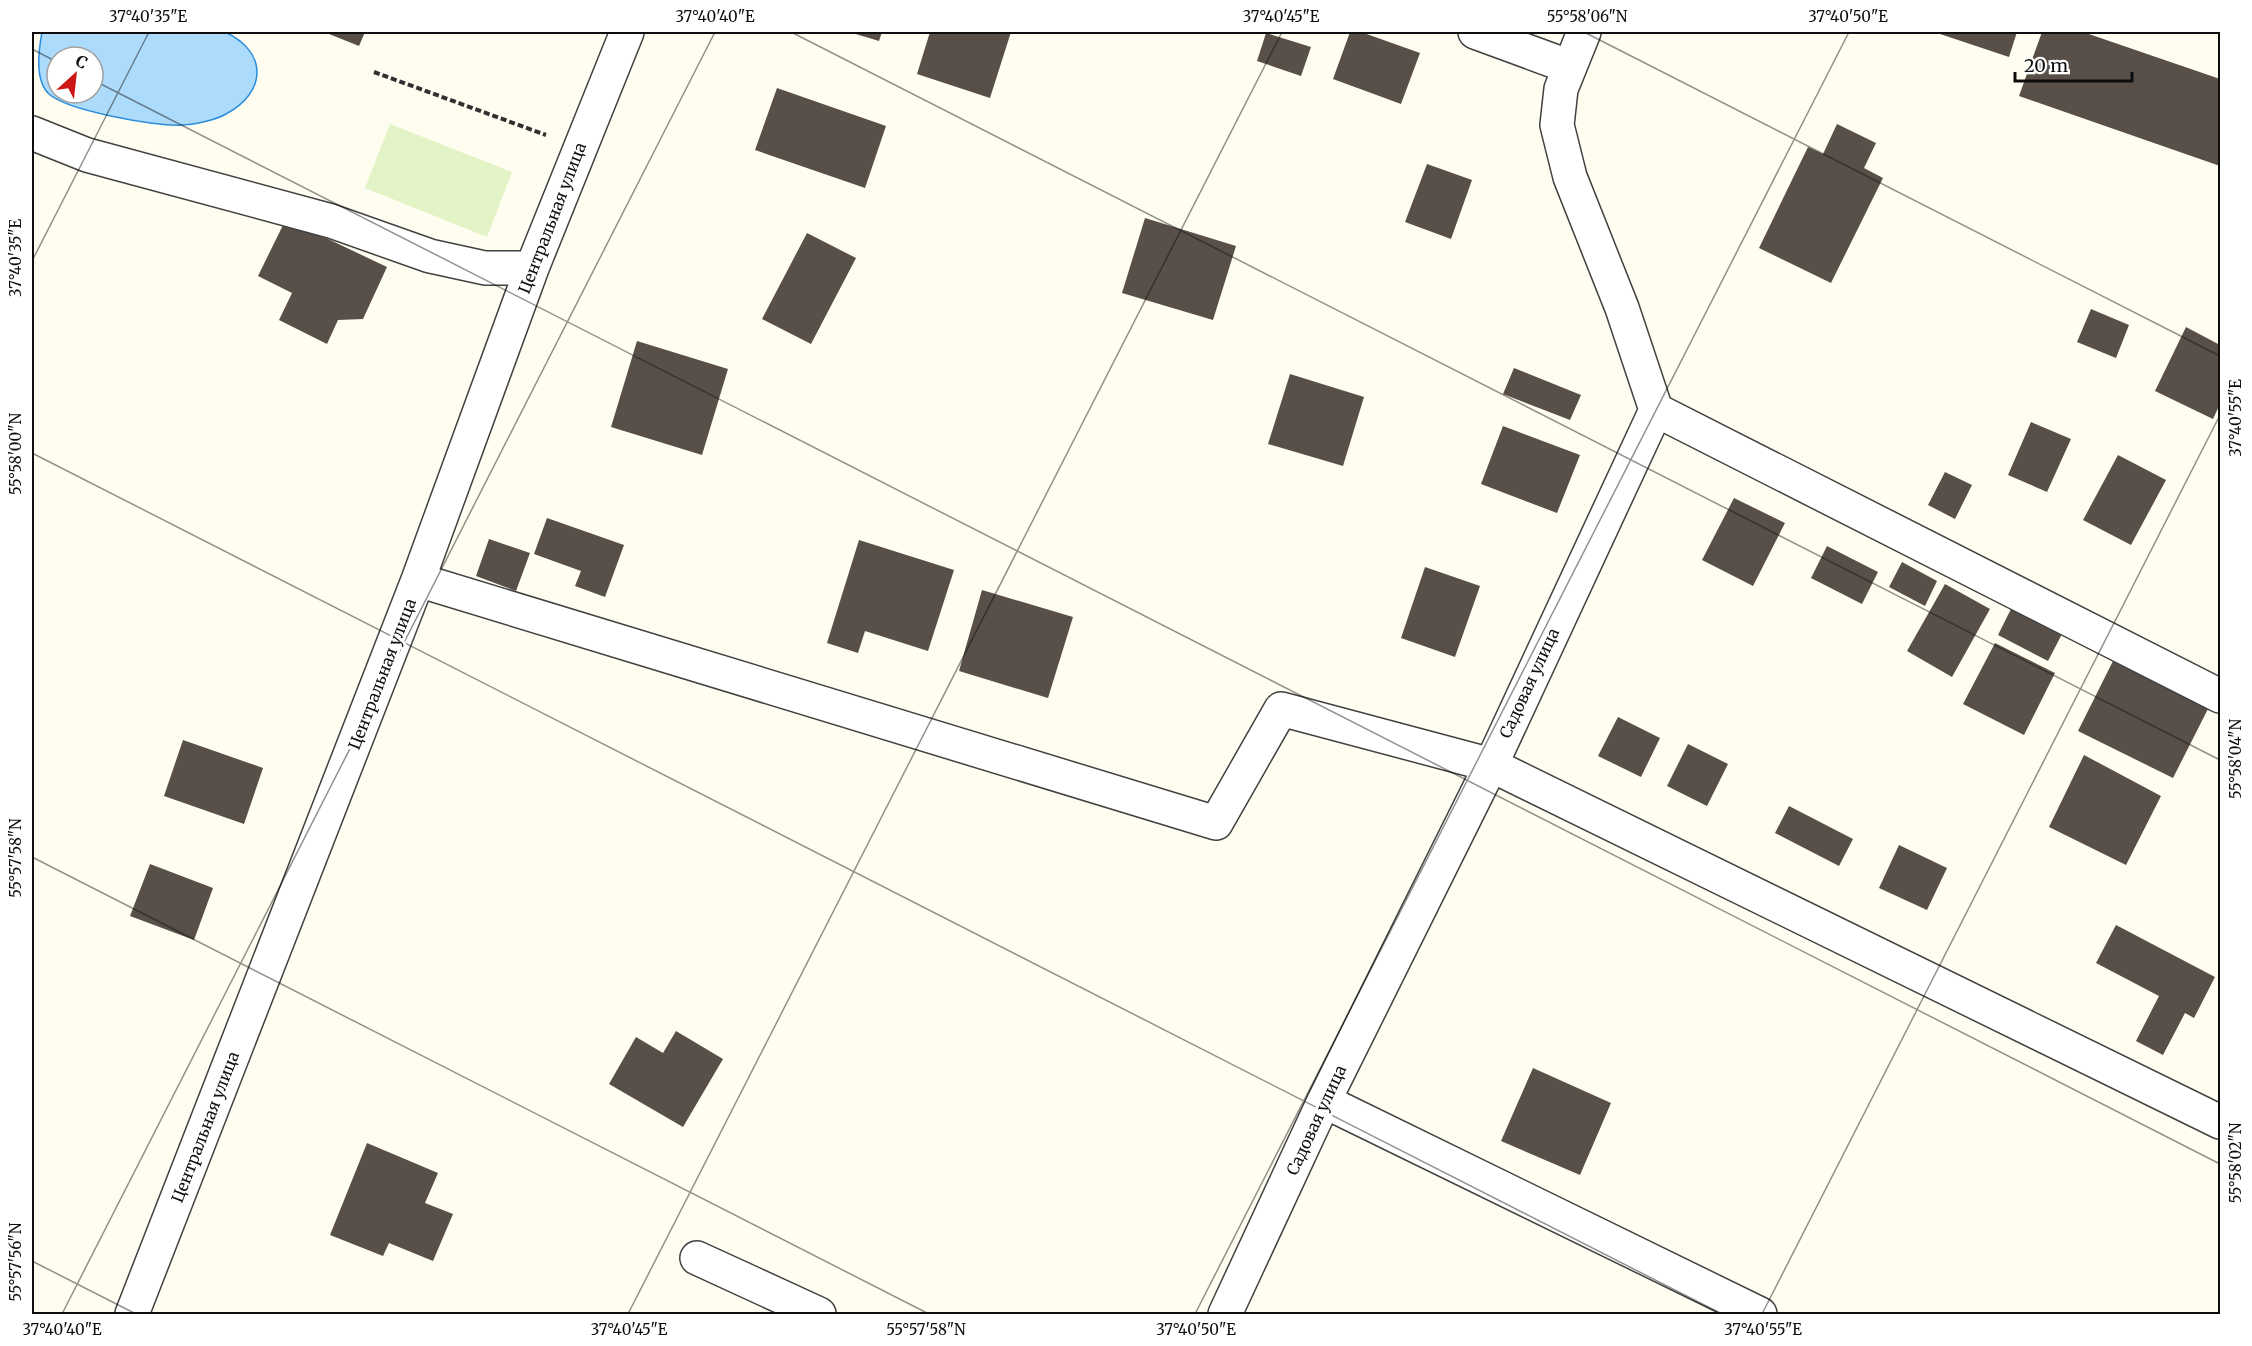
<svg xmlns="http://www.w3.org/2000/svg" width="2252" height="1346" font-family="Merriweather,serif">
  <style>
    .pitch { fill: #e2f4c6 }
    .water { fill: #addbfc; stroke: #2c8ddb; stroke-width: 1.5; fill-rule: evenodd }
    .building { fill: #584f49 }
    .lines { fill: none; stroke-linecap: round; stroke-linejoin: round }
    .minor-casing { stroke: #414141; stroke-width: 36 }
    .path { stroke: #303030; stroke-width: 4; stroke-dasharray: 6 3; stroke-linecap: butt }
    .minor { stroke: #fff; stroke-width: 33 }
    .ticks { fill: none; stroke: #0e0e0e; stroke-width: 1.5; stroke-opacity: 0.45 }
    .labels { text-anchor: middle; stroke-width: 6; stroke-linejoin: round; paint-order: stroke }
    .street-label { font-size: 16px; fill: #0e0e0e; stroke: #fff }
    .neatline { fill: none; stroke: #0e0e0e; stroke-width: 2 }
    .ticks-label { font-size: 15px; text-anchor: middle; fill: #0e0e0e }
  </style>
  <rect width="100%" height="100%" fill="#fffdef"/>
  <path class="pitch" d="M390,124L512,172L487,237L365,188Z"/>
  <path class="water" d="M42,32H225C268,52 267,92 226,114C216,120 193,125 181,125C156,127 66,110 49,94C34,80 39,49 42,32ZM57,57H93V93H57Z"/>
  <path class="building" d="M324,32H365L359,46Z
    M849,32H882L879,41Z
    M930,32H1011L990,98L917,74Z
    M1350,32H1361L1420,53L1401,104L1333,79Z
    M1934,32H2017L2009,57Z
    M2042,32H2083L2220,79V166L2019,96Z
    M1266,33L1311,47L1301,76L1257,61Z
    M777,88L886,126L865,188L755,150Z
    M1837,124L1876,143L1864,168L1883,178L1831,283L1759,248L1808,147L1823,154Z
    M1427,164L1472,180L1451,239L1405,222Z
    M1145,218L1236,246L1213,320L1122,293Z
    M286,219L387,267L363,319L338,320L327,344L279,320L292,293L258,276Z
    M807,233L856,258L811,344L762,319Z
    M2091,309L2129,325L2116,358L2077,342Z
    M2186,327L2220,345V404L2213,419L2155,391Z
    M637,341L728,369L702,455L611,427Z
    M1514,368L1581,395L1570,420L1503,394Z
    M1290,374L1364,397L1343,466L1268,444Z
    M2031,422L2071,439L2047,492L2008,475Z
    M1503,426L1580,455L1557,513L1481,484Z
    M2118,455L2166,480L2131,545L2083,520Z
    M1945,472L1972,485L1955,519L1928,505Z
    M1734,498L1785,523L1753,586L1702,560Z
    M547,518L624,545L605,597L575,586L581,571L534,554Z
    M489,539L530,553L516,591L476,576Z
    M859,540L954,570L928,651L865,631L858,653L827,643Z
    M1827,546L1878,572L1862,604L1811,578Z
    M1902,562L1937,581L1925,606L1889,587Z
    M1425,567L1480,586L1455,657L1401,638Z
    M1945,584L1990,609L1952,677L1907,651Z
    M982,590L1073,617L1048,698L959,671Z
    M2012,607L2062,634L2048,661L1998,635Z
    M1995,643L2055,673L2024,735L1963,704Z
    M2116,655L2211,703L2173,778L2078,731Z
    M1618,717L1660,738L1641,777L1598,756Z
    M183,740L263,768L244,824L164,796Z
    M1688,744L1728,764L1707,806L1667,786Z
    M2084,755L2161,796L2126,865L2049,827Z
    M1789,806L1853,839L1839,866L1775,833Z
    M1899,845L1947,868L1927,910L1879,888Z
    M150,864L213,888L194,940L130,916Z
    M2116,925L2215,977L2194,1018L2185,1013L2163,1055L2136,1041L2159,996L2096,963Z
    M676,1031L723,1059L683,1127L609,1084L636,1037L663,1053Z
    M1533,1068L1611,1103L1580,1175L1501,1141Z
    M367,1143L438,1173L425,1203L453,1214L433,1261L389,1243L383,1256L330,1235Z"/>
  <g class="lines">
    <g class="minor-casing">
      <path id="minor" d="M1475,32L1570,67
        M32,133L87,155L331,221L430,256L485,268H532
        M1656,410L2220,696
        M418,580L1216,823L1281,709L1491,765L2220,1122
        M1324,1101L1760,1314
        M697,1258L819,1314
        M132,1314L418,580L532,268L627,32
        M1225,1314L1324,1101L1491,765L1656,410L1622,308L1570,177L1557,125L1561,89L1584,32"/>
    </g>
    <path class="path" d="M374,72L546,135"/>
    <use href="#minor" class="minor"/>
  </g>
  <path class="ticks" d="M791,32L2220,760M1584,32L2220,356M32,49L57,62M93,80L2220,1164M32,261L149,32M32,453L1722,1314M32,857L929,1314M32,1261L136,1314M62,1314L715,32M628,1314L1282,32M1195,1314L1849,32M1762,1314L2220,415"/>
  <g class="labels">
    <g class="street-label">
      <text transform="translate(552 218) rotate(-69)" y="6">Центральная улица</text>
      <text transform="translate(382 674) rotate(-69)" y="6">Центральная улица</text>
      <text transform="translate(1529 683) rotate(-65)" y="6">Садовая улица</text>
      <text transform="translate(1316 1120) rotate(-65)" y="6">Садовая улица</text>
      <text transform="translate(205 1127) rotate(-69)" y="6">Центральная улица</text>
    </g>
  </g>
  <rect width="2252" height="1346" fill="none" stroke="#ffffff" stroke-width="66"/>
  <g transform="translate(75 75) rotate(27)"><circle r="28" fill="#ffffff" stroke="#9f9f9f" stroke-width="1.5"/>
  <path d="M0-4.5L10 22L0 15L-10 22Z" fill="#cd1717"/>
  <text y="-9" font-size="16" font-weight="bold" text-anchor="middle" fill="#0e0e0e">С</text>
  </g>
  <path d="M2015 72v9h117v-9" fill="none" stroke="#0e0e0e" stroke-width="3"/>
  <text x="2024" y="72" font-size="18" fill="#0e0e0e" stroke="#ffffff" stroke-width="4.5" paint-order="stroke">20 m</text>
  <rect x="33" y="33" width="2186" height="1280" class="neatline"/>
  <g class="ticks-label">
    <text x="148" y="22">37°40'35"E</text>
    <text x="715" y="22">37°40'40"E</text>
    <text x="1281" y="22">37°40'45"E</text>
    <text x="1587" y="22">55°58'06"N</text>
    <text x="1848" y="22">37°40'50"E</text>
    <text transform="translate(16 258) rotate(-90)" y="5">37°40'35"E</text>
    <text transform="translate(2236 418) rotate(-90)" y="5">37°40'55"E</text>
    <text transform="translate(16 454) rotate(-90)" y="5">55°58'00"N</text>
    <text transform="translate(2236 759) rotate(-90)" y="5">55°58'04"N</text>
    <text transform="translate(16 858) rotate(-90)" y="5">55°57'58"N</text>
    <text transform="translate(2236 1163) rotate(-90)" y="5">55°58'02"N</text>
    <text transform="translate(16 1262) rotate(-90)" y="5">55°57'56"N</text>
    <text x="62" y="1335">37°40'40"E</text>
    <text x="629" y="1335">37°40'45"E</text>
    <text x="926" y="1335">55°57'58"N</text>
    <text x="1196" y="1335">37°40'50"E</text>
    <text x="1763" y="1335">37°40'55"E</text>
  </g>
</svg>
